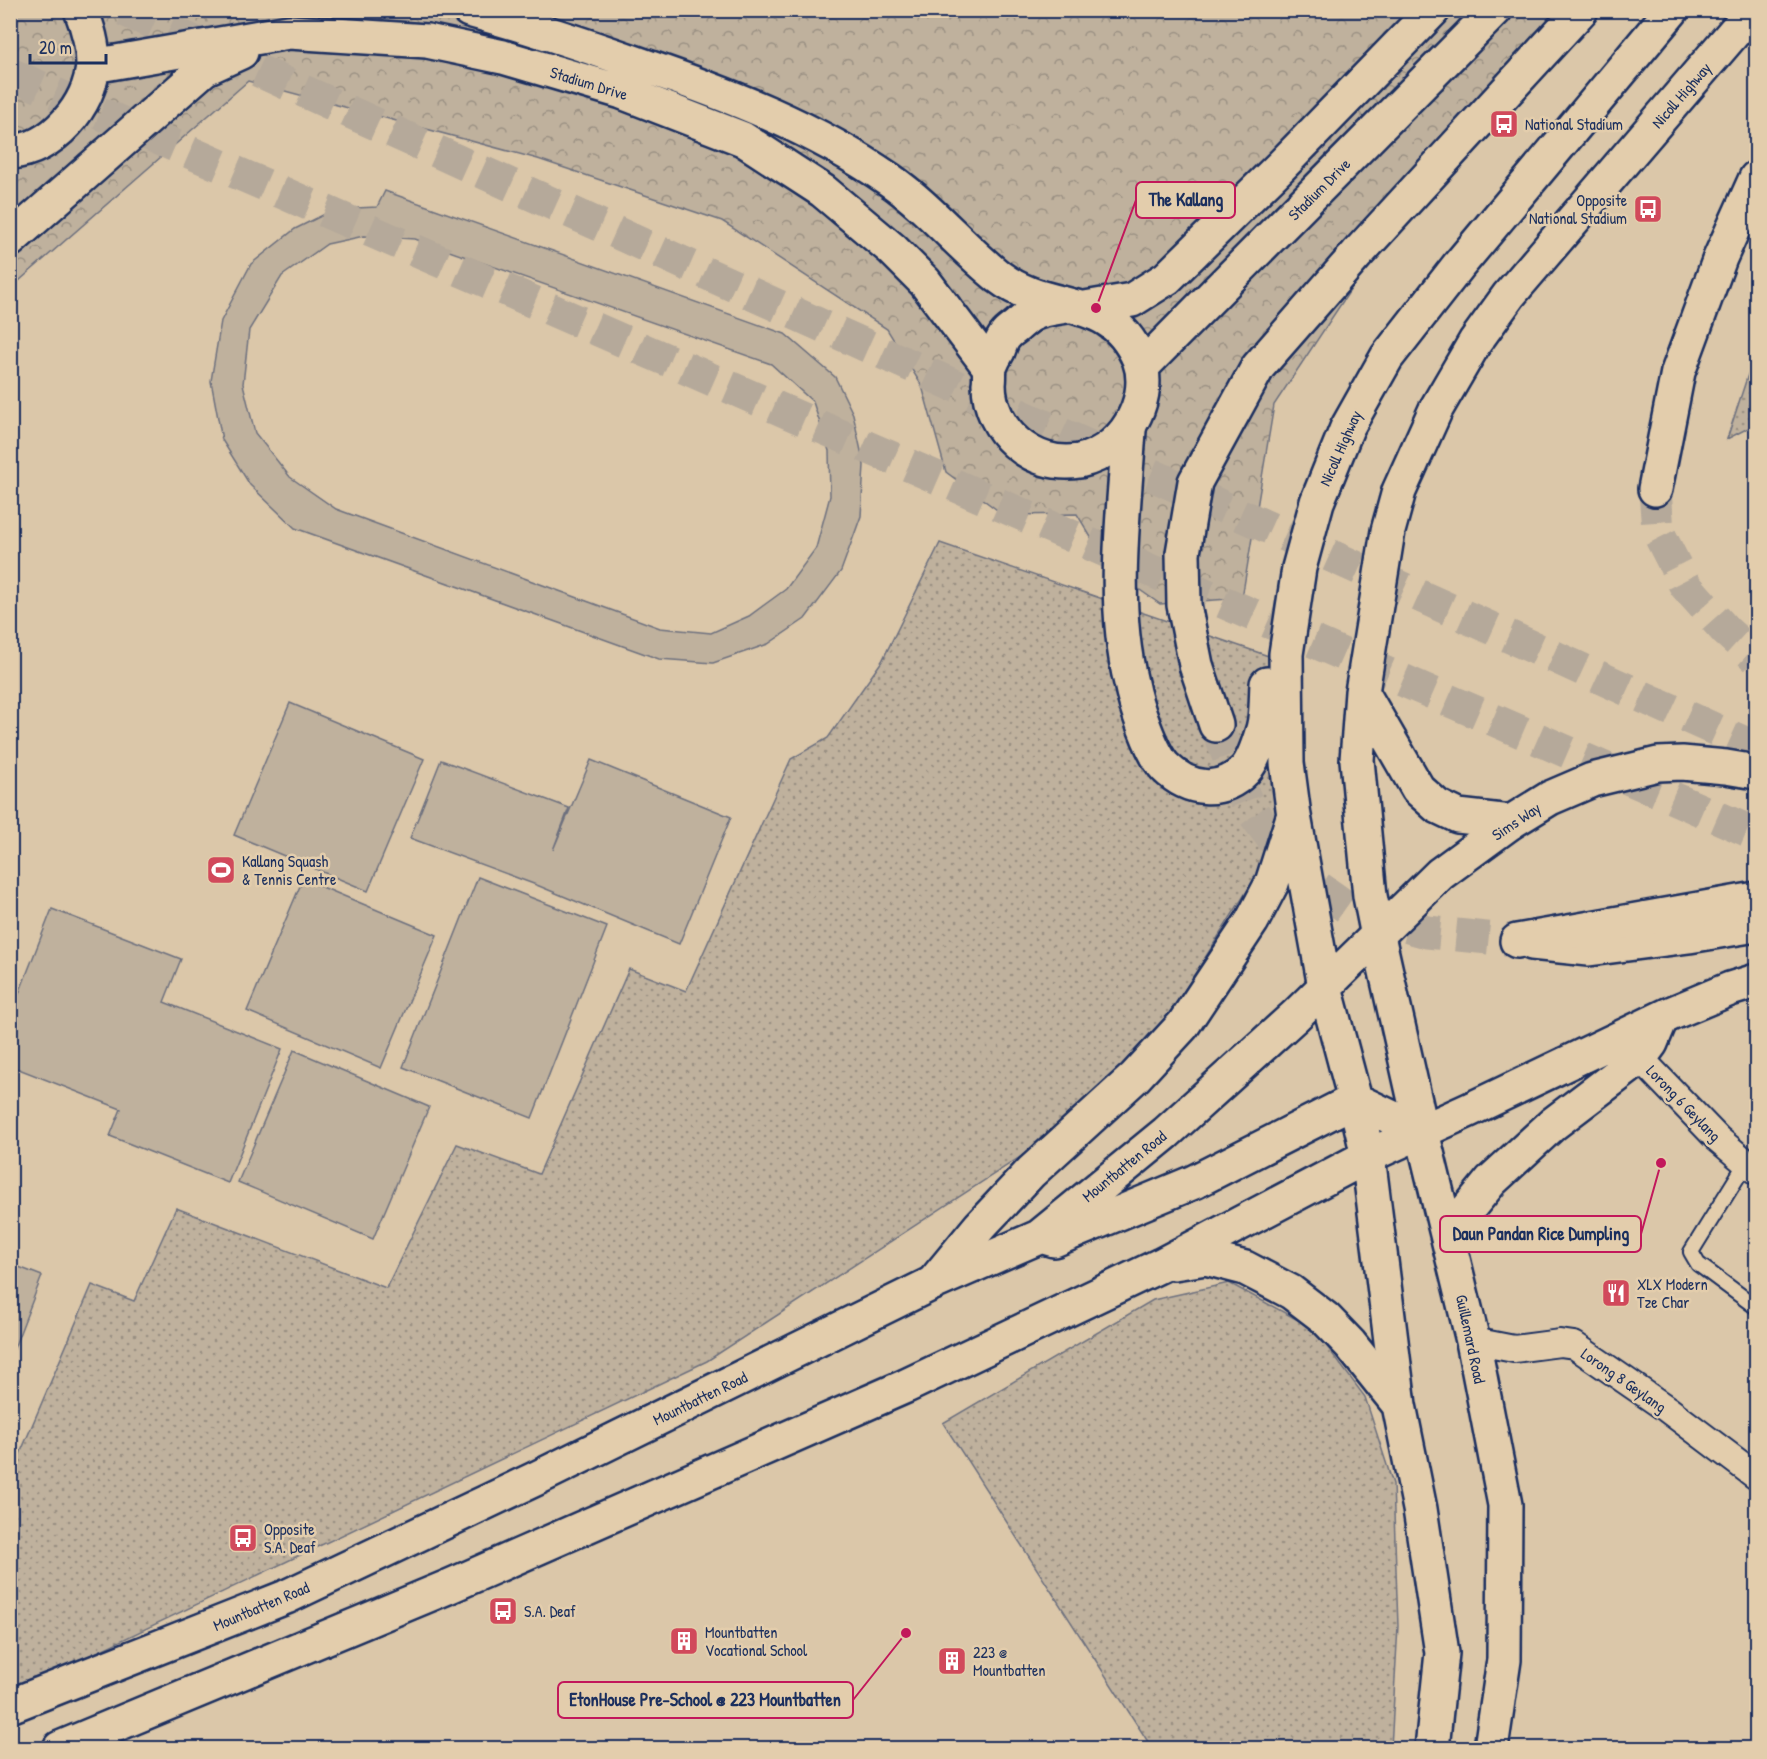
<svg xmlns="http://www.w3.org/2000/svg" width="1767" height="1759" font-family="'Patrick Hand',sans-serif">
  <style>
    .grass { fill: url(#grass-dots); stroke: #6d707e; stroke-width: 1.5 }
    .forest { fill: url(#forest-crowns); stroke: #6d707e; stroke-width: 1.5 }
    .pitch { fill: #bfb19d; stroke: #6d707e; stroke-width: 1.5; fill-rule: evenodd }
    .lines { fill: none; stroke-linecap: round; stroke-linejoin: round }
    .motorway-tunnel { stroke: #b5a99a; stroke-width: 33; stroke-dasharray: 33 16; stroke-linecap: butt }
    .service-casing { stroke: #1b2f5e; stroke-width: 18 }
    .minor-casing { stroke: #1b2f5e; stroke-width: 30 }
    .tertiary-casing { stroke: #1b2f5e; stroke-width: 38 }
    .primary-casing { stroke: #1b2f5e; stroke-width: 38 }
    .trunk-casing { stroke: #1b2f5e; stroke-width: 38 }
    .motorway-casing { stroke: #1b2f5e; stroke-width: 38 }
    .service { stroke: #e3cdac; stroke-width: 14 }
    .minor { stroke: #e3cdac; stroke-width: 26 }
    .tertiary { stroke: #e3cdac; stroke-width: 33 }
    .primary { stroke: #e3cdac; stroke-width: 33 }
    .trunk { stroke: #e3cdac; stroke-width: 33 }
    .motorway { stroke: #e3cdac; stroke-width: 33 }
    .labels { text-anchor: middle; stroke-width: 5; stroke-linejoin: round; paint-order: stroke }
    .street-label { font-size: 16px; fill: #1b2f5e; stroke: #e3cdac }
    .poi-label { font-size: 16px; fill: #1b2f5e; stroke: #e3cdac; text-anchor: start }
    .leader { fill: none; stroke: #c2185b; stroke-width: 2 }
    .callout-dot { fill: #c2185b; stroke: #e3cdac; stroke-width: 2 }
    .callout { fill: #e3cdac; stroke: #c2185b; stroke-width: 2 }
    .callout-label { font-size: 18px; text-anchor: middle; font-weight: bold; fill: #1b2f5e }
  </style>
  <defs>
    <pattern id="grass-dots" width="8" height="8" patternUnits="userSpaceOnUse" patternTransform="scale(1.5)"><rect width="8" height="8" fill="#bfb19d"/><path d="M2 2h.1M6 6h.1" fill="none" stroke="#9a9083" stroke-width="1.8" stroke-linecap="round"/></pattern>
    <pattern id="forest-crowns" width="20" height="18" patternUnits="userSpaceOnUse" patternTransform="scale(1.5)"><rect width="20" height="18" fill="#bfb19d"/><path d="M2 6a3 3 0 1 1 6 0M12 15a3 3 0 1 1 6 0" fill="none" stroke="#9a9083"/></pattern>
  </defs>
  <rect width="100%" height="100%" fill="#dbc7a9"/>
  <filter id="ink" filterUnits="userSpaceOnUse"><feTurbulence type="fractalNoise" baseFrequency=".0167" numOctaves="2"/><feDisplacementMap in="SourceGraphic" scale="12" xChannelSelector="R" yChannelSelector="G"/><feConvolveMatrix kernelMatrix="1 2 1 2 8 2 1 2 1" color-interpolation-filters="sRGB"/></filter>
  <g filter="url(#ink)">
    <path class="grass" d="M1756,350V424L1727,439Z
      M940,543L1283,661L1294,816L1132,1074L1028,1152L707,1361L11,1693V1475L92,1285L134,1301L176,1208L386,1288L457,1144L539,1174L629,969L686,991L791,759L828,738L882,661Z
      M1229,1283L1313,1328L1365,1397L1393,1484L1398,1626L1391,1748H1152L943,1423L1153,1300Z"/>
    <path class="forest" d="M10,11H1582L1414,194L1274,405L1242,598L1160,604L1110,569L1077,514L1004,515L946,472L922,386L887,329L722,221L538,159L248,81L12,287L11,286Z"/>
    <path class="pitch" d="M385,191L785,334L835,377L853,414L864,465L861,516L841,571L805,619L768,644L713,663L659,659L295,528L250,485L222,440L211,381L221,321L251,264L295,229L335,209L377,207ZM364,236L415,239L771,364L813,402L829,451L830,496L816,548L786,589L749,616L711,633L660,628L336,509L290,477L255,433L243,384L249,330L282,276L327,244Z
      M290,703L424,759L368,891L234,835Z
      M441,760L569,808L553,850L591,760L731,817L679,944L539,886L410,838Z
      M478,877L607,927L532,1118L403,1067Z
      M303,879L437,935L381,1068L247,1011Z
      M52,909L181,959L164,1002L282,1049L228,1183L110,1136L121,1109L11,1066V1014Z
      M294,1050L429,1107L373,1239L238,1182Z
      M11,1264L42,1276L11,1356Z"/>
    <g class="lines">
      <path class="motorway-tunnel" d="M124,10L1756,748
        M10,74L1756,834
        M1655,489L1658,532L1685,585L1726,631L1756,658
        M1216,725L1248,806L1278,846L1318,887L1355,913L1427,932L1517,941"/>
      <g class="service-casing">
        <path id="service" d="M1746,1163L1691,1252L1698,1264L1756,1307"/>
      </g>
      <g class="minor-casing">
        <path id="minor" d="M1640,1058L1718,1139L1756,1171
          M1473,1341L1514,1349L1560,1343L1574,1345L1667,1409L1756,1476"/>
      </g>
      <g class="tertiary-casing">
        <path id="tertiary" d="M469,10C528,26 585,45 642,65C730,95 813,127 890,180C930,208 961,247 999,277C1050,316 1110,291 1139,359C1146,377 1143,398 1135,415C1125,438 1104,456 1079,461C1032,469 989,430 989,384C990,379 989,372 990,367C992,362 995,356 998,351C1000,346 1002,339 1006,335C1009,331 1015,328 1019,324C1023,321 1028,316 1033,314C1043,309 1056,308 1067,306
          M93,66L289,32L427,41L503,57L622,92L743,139L823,191L892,249L925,282L990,368
          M10,152C52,150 91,105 93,64C93,44 88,28 81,10
          M10,240L204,69L241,52
          M1085,308L1132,300L1167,278L1282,165L1433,10
          M1142,367L1495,10"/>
      </g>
      <g class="primary-casing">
        <path id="primary" d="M1378,936L1422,1132L1473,1341L1505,1505L1504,1660L1491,1748
          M1532,943L1589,949L1689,936L1756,925
          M1325,987L1355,1100L1368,1156L1399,1405L1420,1509L1442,1653L1432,1748
          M1355,1100L1422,1132
          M1047,1238L1054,1240L1194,1182L1355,1100
          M1449,1240L1469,1208L1491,1181L1553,1124L1640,1058L1651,1043L1661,1019
          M1174,1263L1206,1258L1245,1268L1291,1292L1325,1318L1350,1344L1399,1405
          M10,1706L286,1597L535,1479L933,1283L1039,1237L1166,1133L1295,1016L1440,874L1511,822L1550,798L1592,780L1658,764L1682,763L1726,767L1756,772
          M60,1748L450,1586L906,1386L1161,1265L1368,1156L1469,1110L1670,1014L1730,989L1756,981"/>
      </g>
      <g class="trunk-casing">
        <path id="trunk" d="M1129,430C1124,513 1111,601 1131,683C1135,704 1151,752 1165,767C1188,790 1221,795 1245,770C1254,760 1259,742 1263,729C1267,715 1266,698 1267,684
          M1362,692L1418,789L1437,806L1458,816L1511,822
          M1378,936L1370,896L1357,760L1362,692L1388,531L1399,491L1436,409L1475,342L1509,295L1753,10
          M1325,987L1294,816L1287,763L1286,654L1299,568L1317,502L1347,428L1387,357L1459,265L1672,10
          M933,1283L980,1226L1031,1172L1135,1077L1183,1025L1252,921L1272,883L1292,820"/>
      </g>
      <g class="motorway-casing">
        <path id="motorway" d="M1655,489L1678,372L1720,258L1756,178
          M1216,725L1196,665L1184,605L1183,553L1195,482L1258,367L1357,254L1581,10
          M1517,941L1756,899"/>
      </g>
      <use href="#service" class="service"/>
      <use href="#minor" class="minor"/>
      <use href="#tertiary" class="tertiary"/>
      <use href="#primary" class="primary"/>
      <use href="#trunk" class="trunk"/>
      <use href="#motorway" class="motorway"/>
    </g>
  </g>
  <defs>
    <g id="bus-square" transform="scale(1.5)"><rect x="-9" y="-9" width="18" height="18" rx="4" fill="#d1495b" stroke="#e3cdac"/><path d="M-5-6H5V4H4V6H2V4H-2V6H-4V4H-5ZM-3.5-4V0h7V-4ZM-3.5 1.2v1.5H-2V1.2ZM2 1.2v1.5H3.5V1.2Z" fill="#fff"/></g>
    <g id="stadium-square" transform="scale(1.5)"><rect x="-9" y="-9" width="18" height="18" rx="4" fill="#d1495b" stroke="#e3cdac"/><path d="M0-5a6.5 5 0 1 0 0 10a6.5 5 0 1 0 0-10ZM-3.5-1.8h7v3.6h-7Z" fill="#fff"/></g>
    <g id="restaurant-square" transform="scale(1.5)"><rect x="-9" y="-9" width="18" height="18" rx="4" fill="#d1495b" stroke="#e3cdac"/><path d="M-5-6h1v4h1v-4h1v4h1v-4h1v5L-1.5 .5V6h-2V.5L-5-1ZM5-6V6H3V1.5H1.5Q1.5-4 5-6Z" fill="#fff"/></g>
    <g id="building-square" transform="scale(1.5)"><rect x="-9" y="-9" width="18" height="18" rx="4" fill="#d1495b" stroke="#e3cdac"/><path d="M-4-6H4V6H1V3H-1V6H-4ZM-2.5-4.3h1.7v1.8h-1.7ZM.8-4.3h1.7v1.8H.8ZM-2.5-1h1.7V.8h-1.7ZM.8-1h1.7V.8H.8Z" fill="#fff"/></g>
  </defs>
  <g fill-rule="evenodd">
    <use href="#bus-square" x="1504" y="124"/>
    <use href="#bus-square" x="1648" y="209"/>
    <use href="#stadium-square" x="221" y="870"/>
    <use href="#restaurant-square" x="1616" y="1293"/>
    <use href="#bus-square" x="243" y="1538"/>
    <use href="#bus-square" x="503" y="1611"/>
    <use href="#building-square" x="684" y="1641"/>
    <use href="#building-square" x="952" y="1661"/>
  </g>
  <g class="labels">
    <g class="street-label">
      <text transform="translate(589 83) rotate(17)" y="6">Stadium Drive</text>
      <text transform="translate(1681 95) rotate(-49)" y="6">Nicoll Highway</text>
      <text transform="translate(1319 189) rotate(-45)" y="6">Stadium Drive</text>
      <text transform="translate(1340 448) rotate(-66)" y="6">Nicoll Highway</text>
      <text transform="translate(1516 821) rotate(-34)" y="6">Sims Way</text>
      <text transform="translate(1684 1103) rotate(46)" y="6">Lorong 6 Geylang</text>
      <text transform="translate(1124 1166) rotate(-39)" y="6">Mountbatten Road</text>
      <text transform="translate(1471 1339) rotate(78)" y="6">Guillemard Road</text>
      <text transform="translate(1624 1380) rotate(35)" y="6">Lorong 8 Geylang</text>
      <text transform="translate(700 1398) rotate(-26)" y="6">Mountbatten Road</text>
      <text transform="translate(261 1606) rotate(-23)" y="6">Mountbatten Road</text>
    </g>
    <g class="poi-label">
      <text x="1525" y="130">National Stadium</text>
      <text x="1627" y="206" text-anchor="end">Opposite<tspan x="1627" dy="18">National Stadium</tspan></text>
      <text x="242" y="867">Kallang Squash<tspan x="242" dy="18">&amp; Tennis Centre</tspan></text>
      <text x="1637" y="1290">XLX Modern<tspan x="1637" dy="18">Tze Char</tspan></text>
      <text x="264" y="1535">Opposite<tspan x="264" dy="18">S.A. Deaf</tspan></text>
      <text x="524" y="1617">S.A. Deaf</text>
      <text x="705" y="1638">Mountbatten<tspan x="705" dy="18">Vocational School</tspan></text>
      <text x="973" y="1658">223 @<tspan x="973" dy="18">Mountbatten</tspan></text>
    </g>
  </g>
  <path class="leader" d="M1096 308L1136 200M1661 1163L1641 1234M906 1633L853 1700"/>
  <g class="callout-dot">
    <circle cx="1096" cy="308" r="6"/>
    <circle cx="1661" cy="1163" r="6"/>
    <circle cx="906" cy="1633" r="6"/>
  </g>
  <g class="callout">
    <rect x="1136" y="182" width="99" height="36" rx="6"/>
    <rect x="1440" y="1216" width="201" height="36" rx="6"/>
    <rect x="558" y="1682" width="295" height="36" rx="6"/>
  </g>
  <g class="callout-label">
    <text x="1186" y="206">The Kallang</text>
    <text x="1541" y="1240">Daun Pandan Rice Dumpling</text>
    <text x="705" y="1706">EtonHouse Pre-School @ 223 Mountbatten</text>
  </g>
  <rect width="1767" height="1759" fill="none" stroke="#e3cdac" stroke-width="36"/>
  <rect x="18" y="18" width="1731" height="1723" fill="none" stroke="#1b2f5e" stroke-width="2" filter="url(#ink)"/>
  <path d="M30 54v9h76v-9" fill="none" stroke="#1b2f5e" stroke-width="3"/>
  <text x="39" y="54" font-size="18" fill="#1b2f5e" stroke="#e3cdac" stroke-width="4.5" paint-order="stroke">20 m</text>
</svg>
